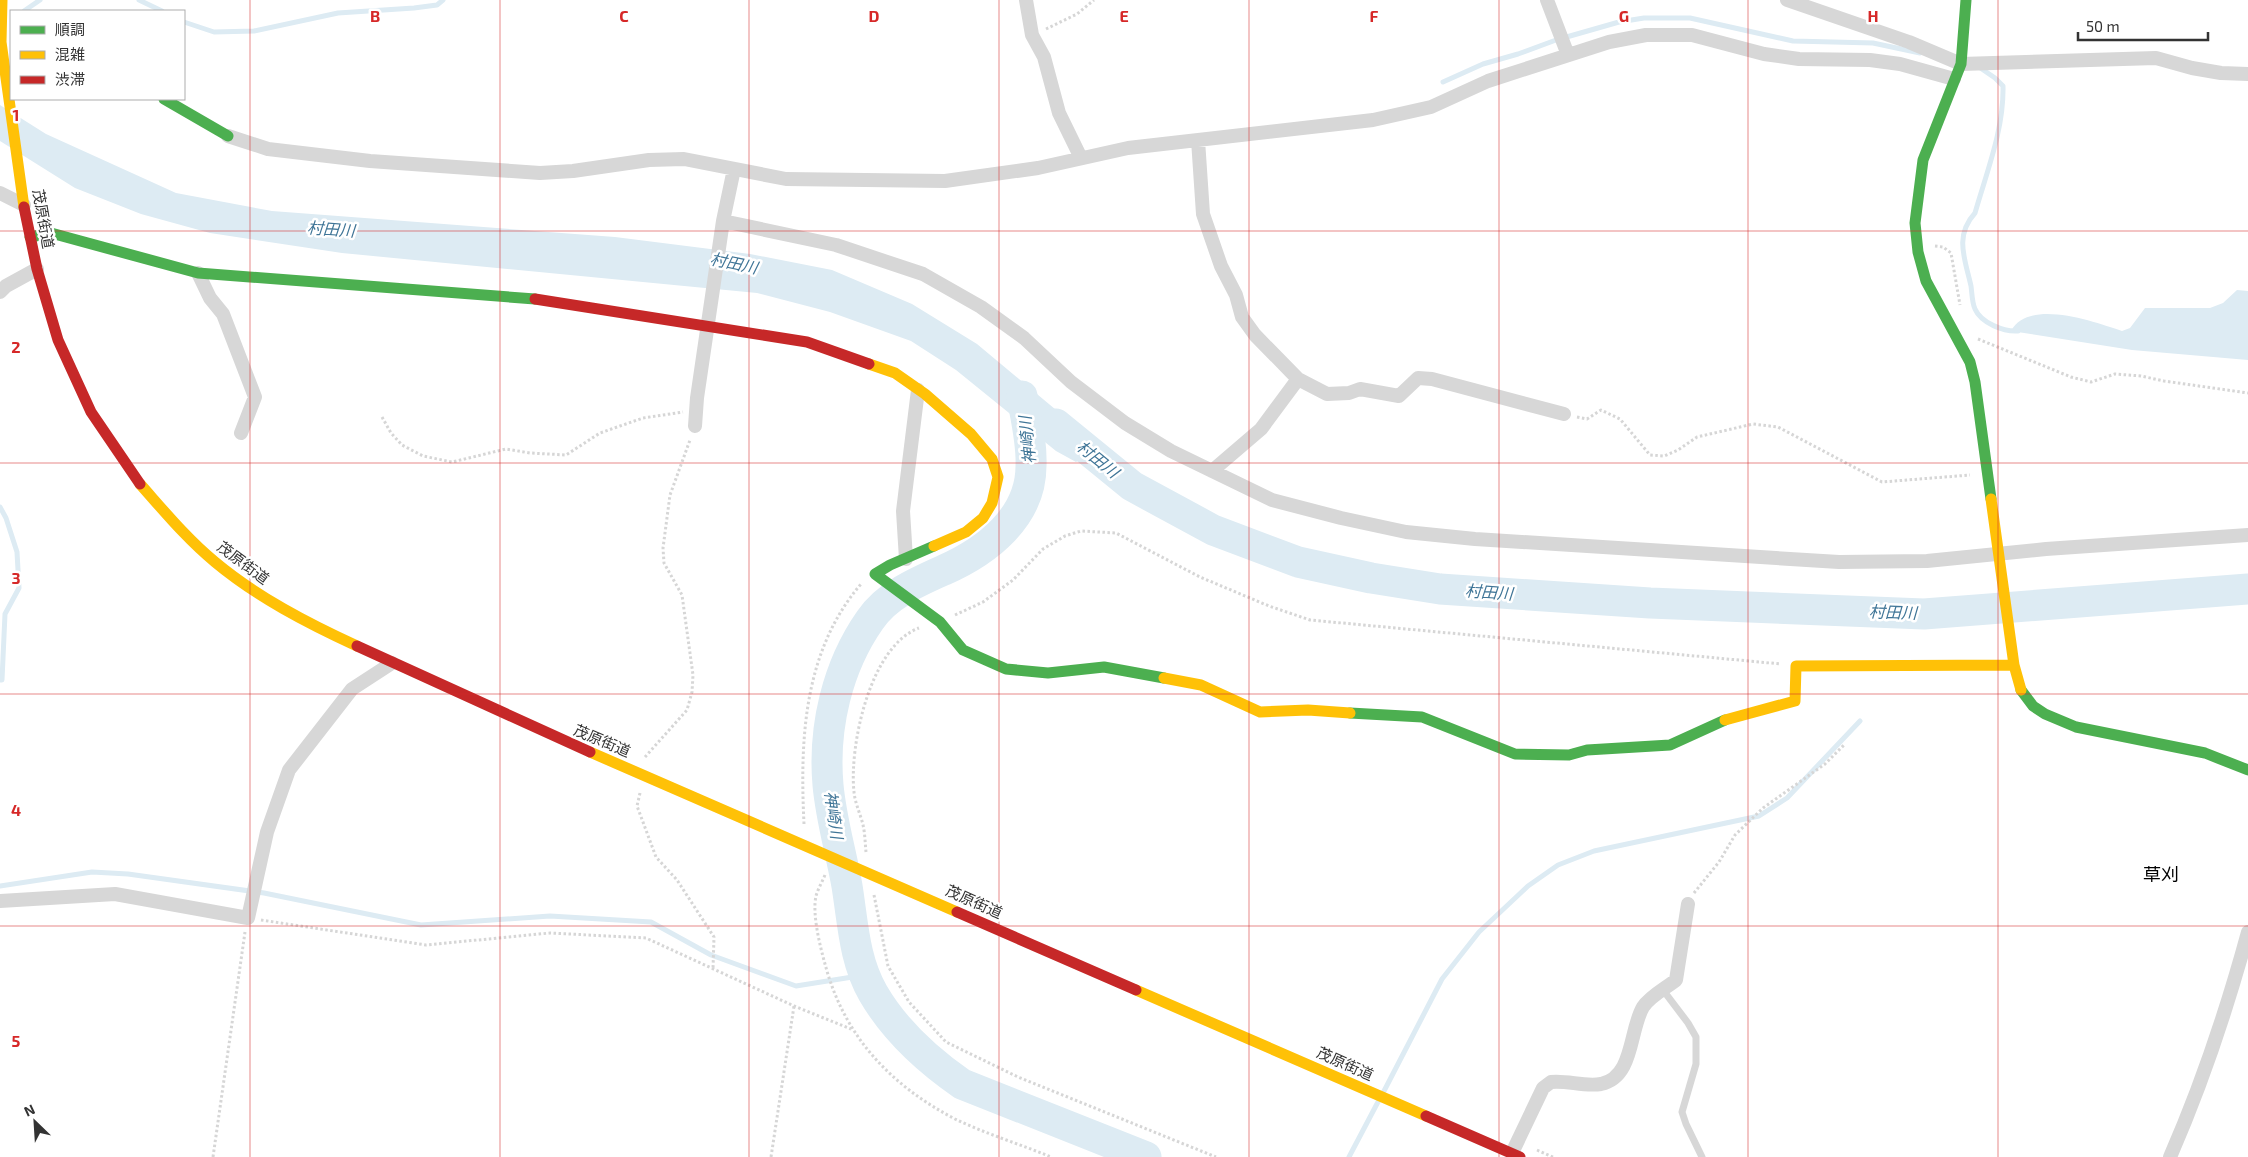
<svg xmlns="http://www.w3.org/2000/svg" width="2248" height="1157" font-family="'Exo 2','Noto Sans JP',sans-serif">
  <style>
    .water { fill: #ddebf3 }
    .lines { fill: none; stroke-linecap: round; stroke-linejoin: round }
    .stream { stroke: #ddebf3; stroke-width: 5 }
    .river { stroke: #ddebf3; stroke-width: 31 }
    .path { stroke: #d6d6d6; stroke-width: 3; stroke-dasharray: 2.5 2.5; stroke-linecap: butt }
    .lane { stroke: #d7d7d7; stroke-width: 7 }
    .street { stroke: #d7d7d7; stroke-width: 14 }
    .fast { stroke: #4caf50; stroke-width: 11 }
    .slow { stroke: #ffc107; stroke-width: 11 }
    .jam { stroke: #c62828; stroke-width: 11 }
    .grid { fill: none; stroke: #d62828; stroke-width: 1; stroke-opacity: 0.55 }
    .labels { text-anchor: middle; stroke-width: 5; stroke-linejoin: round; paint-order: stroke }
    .street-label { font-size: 15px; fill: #333; stroke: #fff }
    .water-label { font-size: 16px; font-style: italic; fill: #3f7597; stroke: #fff }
    .quarter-label { font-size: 18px; fill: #000; stroke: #fff }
    .grid-label { font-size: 16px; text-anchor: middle; font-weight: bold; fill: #d62828; stroke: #fff; stroke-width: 5; stroke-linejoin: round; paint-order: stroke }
  </style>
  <rect width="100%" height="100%" fill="#fff"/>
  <path class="water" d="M0,105L46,134L176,193L272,211L615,237L750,254L832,270L912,304L977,344L1098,445L1076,462L1056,451L956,370L911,341L830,312L757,293L342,253L210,233L141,214L75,188L0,141Z
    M2237,290L2248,291V360L2132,350L2011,331C2029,298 2094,322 2122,331L2130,328L2145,308H2210L2223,303Z"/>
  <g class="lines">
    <path class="stream" d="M139,0L162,11
      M24,11L40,0
      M184,22L214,32L254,31L338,13L414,8L437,5L443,0
      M1979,67L1995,78L2003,86C2004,129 1987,171 1975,213C1954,236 1965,259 1971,286C1972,293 1972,303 1975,309C1981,323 2004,332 2018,331
      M1443,82L1483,64L1518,54L1556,40L1619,22L1644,18H1690L1793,41L1873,43L1920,53
      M0,507L6,518L17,552L19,588L5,614L2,680H0
      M0,886L92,872L128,874L264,893L421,925L550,916L651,922L711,955L796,986L865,975
      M1383,1093L1442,979L1479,932L1528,886L1558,865L1594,851L1759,816L1787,798L1860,721
      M1349,1157L1379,1100"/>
    <path class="river" d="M1022,396C1026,419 1032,442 1031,466C1031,517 987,551 944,570C917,582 887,595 870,620C837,667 823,728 828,785C831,819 841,852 847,886C853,923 854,960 873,993C895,1031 926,1059 962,1084L1146,1157
      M1056,424L1132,486L1213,530L1298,562L1371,578L1440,589L1650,603L1924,614L2248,589"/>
    <path class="path" d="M1046,29L1077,14L1094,0
      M1935,246L1943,247L1951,253L1960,305
      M1978,339L2071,377L2091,382L2115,374L2141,376L2164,381L2248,393
      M382,417L391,433L402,445L423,456L452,462L506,449L530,453L566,455L600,433L620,426L643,418L683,412
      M1577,417L1587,419L1601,410L1620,419L1650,455L1664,456L1678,450L1697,437L1753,424L1778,427L1882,482L1970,475
      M955,615L983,602L1013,580L1043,549L1065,536L1081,531L1116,533L1200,577L1269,606L1310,620L1781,664
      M645,757L687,710L692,692L693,675L682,595L664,563L663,548L670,495L690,440
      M640,793L637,806L656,857L677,880L714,937L713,969
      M804,824C800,740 803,652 861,584
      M866,852C865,842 865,831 862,821C859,811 855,802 854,792C849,746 870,646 919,628
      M825,875C822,882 818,889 816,896C812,914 820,946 825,964C844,1036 890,1085 955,1119C986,1134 1020,1144 1051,1157
      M1694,893L1719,862L1735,835L1763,808L1825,764L1844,745
      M874,895L888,966L909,1002L946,1042L1018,1077L1216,1157
      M261,920L426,945L550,933L646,938L794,1006L851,1029
      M1537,1150L1553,1157
      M213,1157L245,932
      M771,1157L794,1006"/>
    <path class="lane" d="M1663,990L1688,1023L1696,1037V1064L1682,1112L1686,1124L1702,1157"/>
    <path class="street" d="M1026,0L1032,35L1044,57L1059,113L1081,158
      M1547,0L1568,55
      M1787,0L1909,42L1961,64L2156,58L2192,68L2221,73L2248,74
      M228,136L268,149L370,161L540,173L573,171L649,160L684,159L786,179L945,181L1038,168L1128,148L1373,120L1431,107L1488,81L1609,42L1646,35H1692L1764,54L1799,59L1870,60L1900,64L1954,79
      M1198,140L1203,214L1221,266L1236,295L1242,317L1255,335L1298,379L1327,394L1349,393L1360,389L1399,396L1418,378L1432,379L1564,414
      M0,193L24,205
      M723,221L836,245L923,274L981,307L1024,338L1071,382L1125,423L1171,451L1272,500L1341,518L1406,532L1475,539L1839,562L1927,561L2046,549L2248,535
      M198,273L210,298L223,314L255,397L241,433
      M0,292L6,286L37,269
      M695,426L697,398L723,221L734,169
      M1212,471L1261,429L1298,379
      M906,559L903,511L918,390
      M0,901L115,894L248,918L267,832L289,770L352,689L392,663
      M1512,1153L1543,1088L1551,1082C1567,1080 1584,1087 1601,1084C1634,1077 1629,1031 1643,1007C1650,996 1666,988 1676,980L1688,904
      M2170,1157C2202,1084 2227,1009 2248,932"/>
    <path class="fast" d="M1966,0L1961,64L1923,160L1915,223L1918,252L1926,281L1970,362L1975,382L1991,499
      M164,99L228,136
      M30,237L51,233L198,273L535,299
      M934,546L890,565L875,574L940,622L963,650L1006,669L1048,673L1104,667L1164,678
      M2021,690L2033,706L2045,714L2076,727L2205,753L2248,770
      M1350,713L1422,717L1515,754L1569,755L1587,750L1670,745L1725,720"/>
    <path class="slow" d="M2,0L1,42L24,207
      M869,364L895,373L925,394L971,434L992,459L998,477L992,503L983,518L966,532L934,546
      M140,484C164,511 187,539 215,562C257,597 307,623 357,646
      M1991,499L2014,665L2021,690
      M1164,678L1201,685L1260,712L1308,710L1350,713
      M1725,720L1795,701L1796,666L2014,665
      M590,752L957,912
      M1136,990L1426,1116"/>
    <path class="jam" d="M24,207L37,269L58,340L91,412L140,484
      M535,299L807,342L869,364
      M357,646L590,752
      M957,912L1136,990
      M1426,1116L1520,1157"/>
  </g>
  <path class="grid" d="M250,0V1157M500,0V1157M749,0V1157M999,0V1157M1249,0V1157M1499,0V1157M1748,0V1157M1998,0V1157M0,231H2248M0,463H2248M0,694H2248M0,926H2248"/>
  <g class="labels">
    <g class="street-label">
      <text transform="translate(43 219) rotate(80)" y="5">茂原街道</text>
      <text transform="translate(243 563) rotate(37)" y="5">茂原街道</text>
      <text transform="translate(602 741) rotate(23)" y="5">茂原街道</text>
      <text transform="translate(974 902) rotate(24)" y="5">茂原街道</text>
      <text transform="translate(1345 1064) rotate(24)" y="5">茂原街道</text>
    </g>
    <g class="water-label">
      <text transform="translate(331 229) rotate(4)" y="6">村田川</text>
      <text transform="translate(734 263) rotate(12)" y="6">村田川</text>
      <text transform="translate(1027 440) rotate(-96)" y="6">神崎川</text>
      <text transform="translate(1098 459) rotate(39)" y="6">村田川</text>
      <text transform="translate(1489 592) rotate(4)" y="6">村田川</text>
      <text transform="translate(1893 612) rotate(2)" y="6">村田川</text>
      <text transform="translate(834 815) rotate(82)" y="6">神崎川</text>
    </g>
    <g class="quarter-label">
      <text x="2161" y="881">草刈</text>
    </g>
  </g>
  <g class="grid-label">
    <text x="375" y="22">B</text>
    <text x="624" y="22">C</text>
    <text x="874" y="22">D</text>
    <text x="1124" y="22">E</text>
    <text x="1374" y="22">F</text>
    <text x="1624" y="22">G</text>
    <text x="1873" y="22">H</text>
    <text x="16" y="121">1</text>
    <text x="16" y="353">2</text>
    <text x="16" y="584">3</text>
    <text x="16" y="816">4</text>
    <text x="16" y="1047">5</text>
  </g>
  <rect x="10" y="10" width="175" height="90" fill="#ffffff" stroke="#adadad"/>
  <rect x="20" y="26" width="25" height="8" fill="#4caf50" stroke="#adadad"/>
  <text x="55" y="35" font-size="15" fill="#333333">順調</text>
  <rect x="20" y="51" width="25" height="8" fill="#ffc107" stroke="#adadad"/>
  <text x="55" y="60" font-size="15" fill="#333333">混雑</text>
  <rect x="20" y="76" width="25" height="8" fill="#c62828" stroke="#adadad"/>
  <text x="55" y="85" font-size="15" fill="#333333">渋滞</text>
  <g transform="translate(35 1122) rotate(335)" stroke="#ffffff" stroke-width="4" paint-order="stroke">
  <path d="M0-4L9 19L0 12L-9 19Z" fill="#333333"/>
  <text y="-8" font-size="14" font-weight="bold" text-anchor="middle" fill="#333333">N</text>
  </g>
  <path d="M2078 32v8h130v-8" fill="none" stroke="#333333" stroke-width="2.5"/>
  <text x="2086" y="32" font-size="15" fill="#333333" stroke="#ffffff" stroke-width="4" paint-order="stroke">50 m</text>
</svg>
